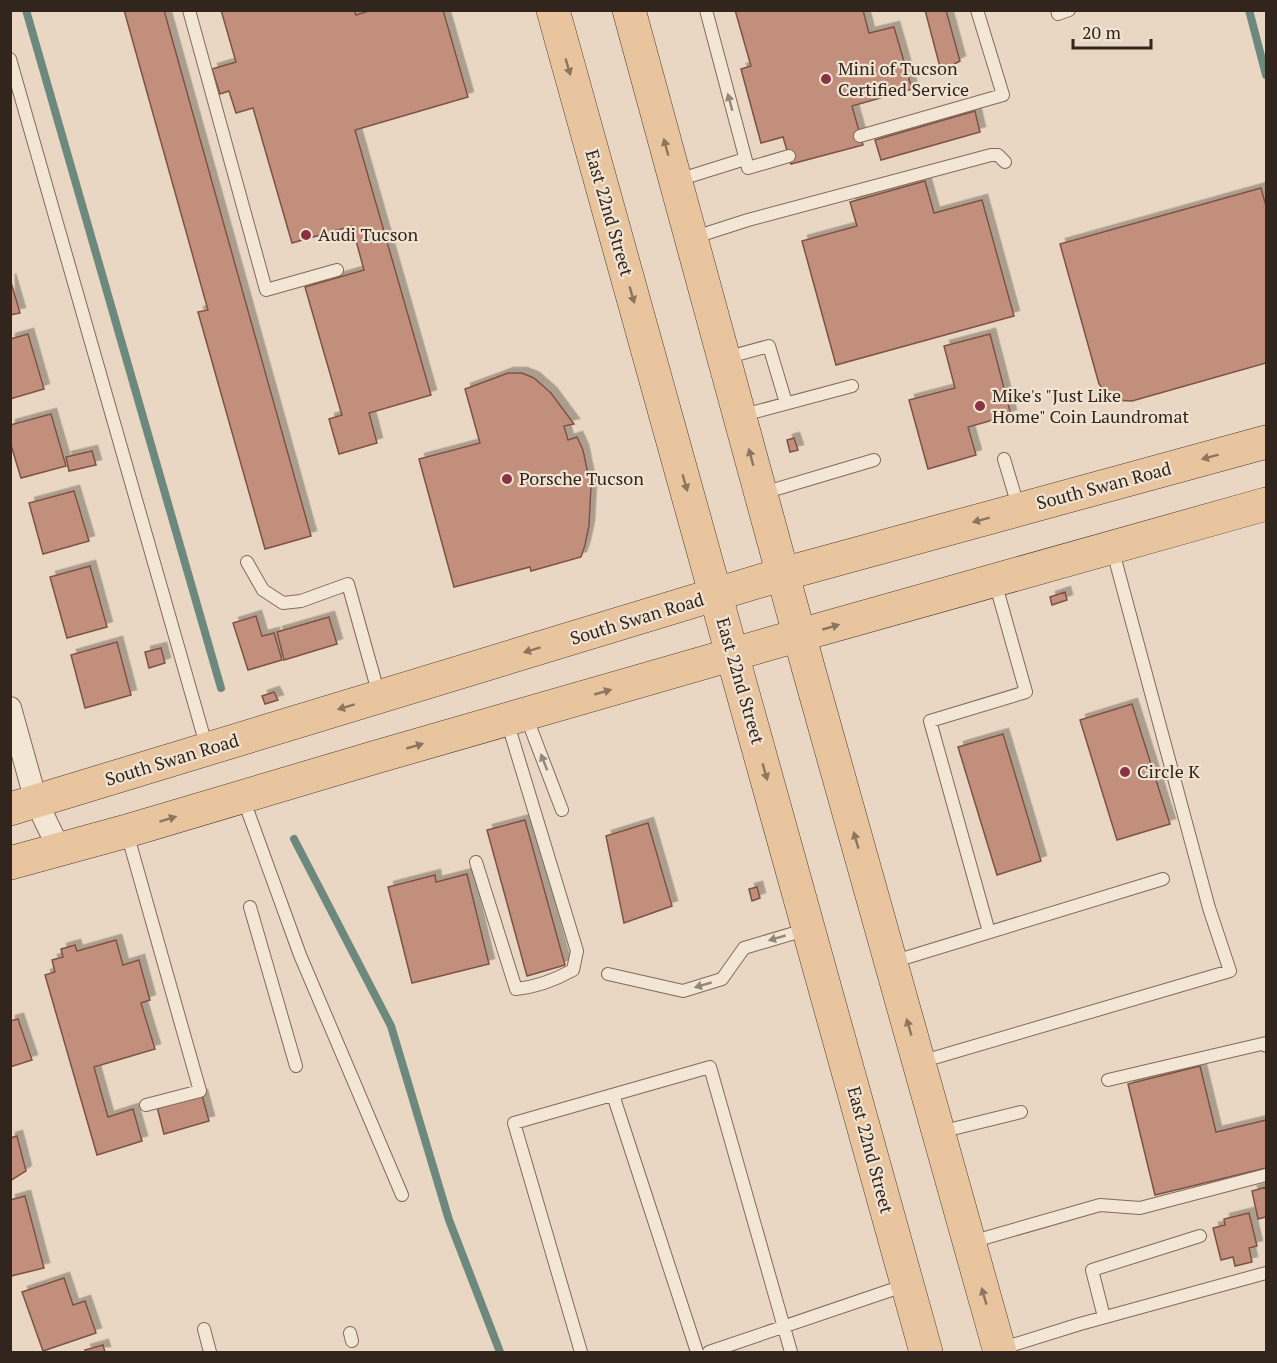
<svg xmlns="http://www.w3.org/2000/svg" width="1277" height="1363" font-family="'PT Serif',serif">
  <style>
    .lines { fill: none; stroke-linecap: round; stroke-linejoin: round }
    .stream { stroke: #6d897d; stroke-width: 8 }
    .building { fill: #c38f7d; stroke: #7d5244; stroke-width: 1.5; filter: url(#shadow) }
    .lane-casing { stroke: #816a5c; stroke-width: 14 }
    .street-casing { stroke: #816a5c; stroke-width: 24 }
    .primary-casing { stroke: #4f3930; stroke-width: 34 }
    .lane { stroke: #f4e6d5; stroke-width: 12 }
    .street { stroke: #f4e6d5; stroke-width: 22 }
    .primary { stroke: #e8c59e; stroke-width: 33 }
    .oneway { fill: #8d755e }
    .oneway2 { fill: #93867a }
    .poi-dot { fill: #893241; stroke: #f1e3d2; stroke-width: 2 }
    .labels { text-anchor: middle; stroke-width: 4.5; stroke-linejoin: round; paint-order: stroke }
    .poi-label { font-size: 18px; fill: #32251e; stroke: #f1e3d2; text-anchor: start }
    .street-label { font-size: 18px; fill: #32251e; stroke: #f1e3d2 }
  </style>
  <defs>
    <filter id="shadow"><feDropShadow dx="5.5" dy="-5.5" stdDeviation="0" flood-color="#0004"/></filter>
  </defs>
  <rect width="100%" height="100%" fill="#e9d7c3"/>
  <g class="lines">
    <path class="stream" d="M26,10L221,688
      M1249,10L1266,75
      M294,839L391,1026L449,1220L500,1352"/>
  </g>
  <path class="building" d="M124,10H164L311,536L265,549L198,312L208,310Z
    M221,10H354L356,15L372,10H443L468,97L355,130L431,395L369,413L377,443L339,454L329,419L342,415L305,287L364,270L352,226L292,243L253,108L236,113L229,91L220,94L212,69L236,62Z
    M735,10H863L869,33L894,27L912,89L852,106L863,145L791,164L783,137L761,143L741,69L751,66Z
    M925,10H946L960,61L941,71Z
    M975,111L980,132L881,160L875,140Z
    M925,181L934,213L982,200L1014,316L836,365L802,241L857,226L850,202Z
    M1261,188L1266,206V363L1132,401L1111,400L1099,384L1060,244Z
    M10,279L20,313L10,315Z
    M28,334L44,389L10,399V339Z
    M990,334L1011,415L968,427L976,455L928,469L909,400L955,388L944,346Z
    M508,373H522L534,378L551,393L574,424L564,426L568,440L577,437L583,450L591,488L589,526L585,545L581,557L531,571L530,567L454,587L419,459L480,443L465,389Z
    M51,414L66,466L21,478L10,442V425Z
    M794,438L798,450L790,452L787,440Z
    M92,451L96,465L69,471L66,457Z
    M74,491L89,541L43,554L29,503Z
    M90,566L107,627L67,638L50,577Z
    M1065,592L1067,600L1052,605L1050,597Z
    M256,616L262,636L274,633L282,660L248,670L233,623Z
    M329,617L337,644L284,660L277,632Z
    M117,642L131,695L85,708L71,655Z
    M161,648L165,663L149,668L145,652Z
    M274,692L278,700L265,704L262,696Z
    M1132,704L1170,824L1117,840L1080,720Z
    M1003,734L1041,861L997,875L958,747Z
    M525,820L565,965L527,976L487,830Z
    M648,823L672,906L624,923L606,836Z
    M467,874L489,964L412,983L388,887L435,875L436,882Z
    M757,887L760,898L752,901L749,889Z
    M116,940L123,965L139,960L150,1000L141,1003L155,1049L94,1067L108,1117L133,1109L142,1141L97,1155L45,975L55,972L52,960L63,957L61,949L75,945L77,951Z
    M18,1019L32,1060L10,1067V1021Z
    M1200,1066L1216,1132L1266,1120V1168L1155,1195L1128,1084Z
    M202,1095L209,1121L164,1134L157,1107Z
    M17,1136L26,1171L10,1181V1138Z
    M1266,1187V1217L1258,1219L1252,1191Z
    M25,1196L44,1268L11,1276L10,1200Z
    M1249,1213L1257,1246L1249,1248L1252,1262L1235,1266L1233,1257L1221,1260L1213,1228L1225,1225L1224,1219Z
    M64,1278L73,1305L85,1301L96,1333L43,1351L22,1292Z
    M103,1345L105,1352H86L85,1350Z"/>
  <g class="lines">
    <g class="lane-casing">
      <path id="lane" d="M189,10L266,290L337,270
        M706,10L748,168L789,156
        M1057,10L1058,14L1069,10
        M10,59L207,748
        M860,136L1003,95L977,10
        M678,180L745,159
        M692,238L748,220L991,155H998L1005,162
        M725,358L769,346L786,403
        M740,416L852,386
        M1004,459L1019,509
        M763,493L874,460
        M247,562L263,590L283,603L301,601L348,584L379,695
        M526,716L562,810
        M243,798L300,955L402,1195
        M127,833L200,1091L146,1105
        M476,862L516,989C537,987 555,980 573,970L577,951L507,721
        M250,907L296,1066
        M989,932L930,721L1026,692L995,582
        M892,962L1163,879
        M608,974L683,991L722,979L744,948L808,929
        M920,1062L1230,971L1209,908L1112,548
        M1108,1080L1266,1043V1046
        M613,1095L697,1352
        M940,1132L1021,1112
        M971,1242L1100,1205L1140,1208L1266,1175
        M1104,1317L1092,1270L1200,1236
        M204,1329L210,1352
        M350,1333L352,1341
        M1000,1349L1080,1324L1266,1273
        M581,1352L514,1123L710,1067L791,1352
        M709,1352L906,1285"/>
    </g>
    <g class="street-casing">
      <path id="street" d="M10,708L36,801L59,849"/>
    </g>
    <g class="primary-casing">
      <path id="primary" d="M553,10L926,1352
        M629,10L808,667L1000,1352
        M10,809L783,574L1266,442
        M10,863L127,831L376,757L800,635L1266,504"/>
    </g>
    <use href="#lane" class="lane"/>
    <use href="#street" class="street"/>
    <use href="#primary" class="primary"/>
  </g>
  <defs><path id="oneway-solid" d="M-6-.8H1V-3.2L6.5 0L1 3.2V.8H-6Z" transform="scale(1.5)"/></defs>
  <g class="oneway">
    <use href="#oneway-solid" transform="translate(568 67) rotate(74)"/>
    <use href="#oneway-solid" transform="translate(666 147) rotate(-105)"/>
    <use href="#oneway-solid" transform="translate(632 295) rotate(74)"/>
    <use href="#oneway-solid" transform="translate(751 457) rotate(-105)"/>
    <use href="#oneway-solid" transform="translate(1210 457) rotate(165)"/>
    <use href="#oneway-solid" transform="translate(685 483) rotate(74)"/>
    <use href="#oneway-solid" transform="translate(981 520) rotate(165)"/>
    <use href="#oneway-solid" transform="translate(831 627) rotate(-16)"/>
    <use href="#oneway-solid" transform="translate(532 650) rotate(163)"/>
    <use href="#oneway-solid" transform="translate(603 692) rotate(-16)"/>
    <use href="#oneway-solid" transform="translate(346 707) rotate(163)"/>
    <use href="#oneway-solid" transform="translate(415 746) rotate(-16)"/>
    <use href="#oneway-solid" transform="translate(765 772) rotate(74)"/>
    <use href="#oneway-solid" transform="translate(168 819) rotate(-17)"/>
    <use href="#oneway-solid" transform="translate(856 840) rotate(-106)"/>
    <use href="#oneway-solid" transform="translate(909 1027) rotate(-106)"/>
    <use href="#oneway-solid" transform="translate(984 1296) rotate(-106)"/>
  </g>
  <g class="oneway2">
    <use href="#oneway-solid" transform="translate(730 102) rotate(-105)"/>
    <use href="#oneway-solid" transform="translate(544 762) rotate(-111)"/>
    <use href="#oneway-solid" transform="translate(777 938) rotate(164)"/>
    <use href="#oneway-solid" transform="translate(703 985) rotate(164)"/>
  </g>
  <g class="poi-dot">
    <circle cx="826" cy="79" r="6"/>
    <circle cx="306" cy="235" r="6"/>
    <circle cx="980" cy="406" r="6"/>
    <circle cx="507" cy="479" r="6"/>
    <circle cx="1125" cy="772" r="6"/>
  </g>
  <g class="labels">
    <g class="poi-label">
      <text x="838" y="75">Mini of Tucson<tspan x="838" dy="21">Certified Service</tspan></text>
      <text x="318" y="241">Audi Tucson</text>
      <text x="992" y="402">Mike's "Just Like<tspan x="992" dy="21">Home" Coin Laundromat</tspan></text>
      <text x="519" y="485">Porsche Tucson</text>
      <text x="1137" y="778">Circle K</text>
    </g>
    <g class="street-label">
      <text transform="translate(609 213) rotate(74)" y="6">East 22nd Street</text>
      <text transform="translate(1104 486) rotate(-15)" y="6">South Swan Road</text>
      <text transform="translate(637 619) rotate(-17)" y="6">South Swan Road</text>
      <text transform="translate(740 681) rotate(74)" y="6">East 22nd Street</text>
      <text transform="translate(172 760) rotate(-17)" y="6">South Swan Road</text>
      <text transform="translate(870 1150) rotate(75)" y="6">East 22nd Street</text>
    </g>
  </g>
  <rect width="1277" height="1363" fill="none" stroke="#32251e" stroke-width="24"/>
  <path d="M1073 39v9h78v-9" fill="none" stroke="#32251e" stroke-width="3"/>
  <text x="1082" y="39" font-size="18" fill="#32251e" stroke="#f1e3d2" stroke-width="4.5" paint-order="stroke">20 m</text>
</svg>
